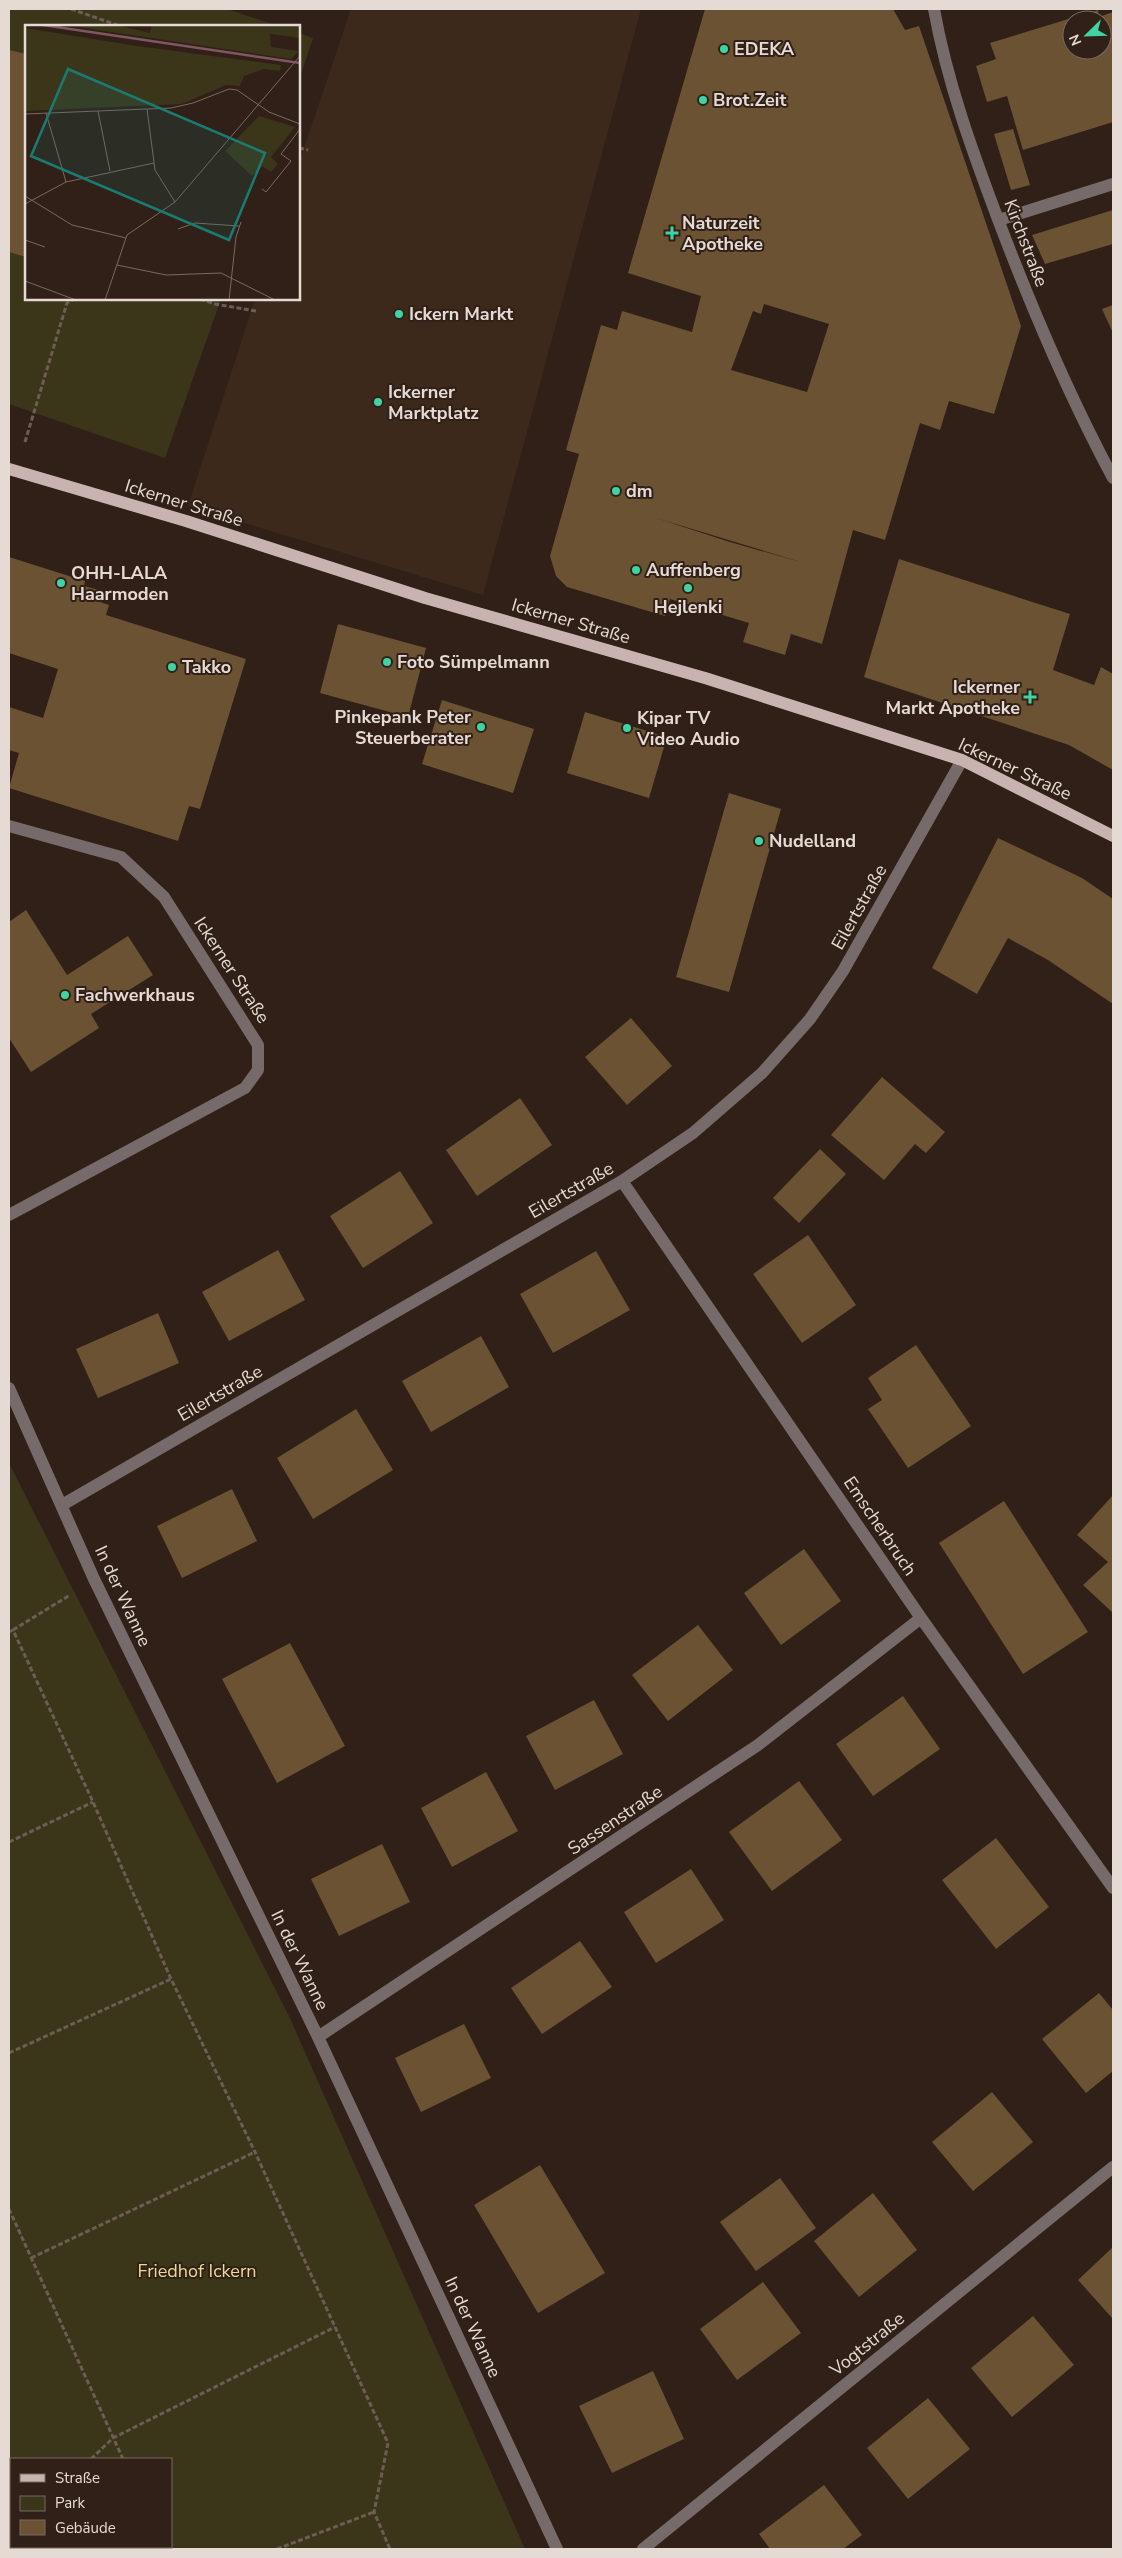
<svg xmlns="http://www.w3.org/2000/svg" width="1122" height="2558" font-family="'Nunito Sans',sans-serif">
  <style>
    .built { fill: #3d281c }
    .green { fill: #3b351a; fill-rule: evenodd }
    .building { fill: #6a5233; fill-rule: evenodd }
    .lines { fill: none; stroke-linecap: round; stroke-linejoin: round }
    .path { stroke: #6c5d55; stroke-width: 3; stroke-dasharray: 5 2.5; stroke-linecap: butt }
    .minor { stroke: #766b6a; stroke-width: 12 }
    .major { stroke: #c8b3b0; stroke-width: 12 }
    .poi-dot { fill: #3ed4a3; stroke: #302017; stroke-width: 2 }
    .labels { text-anchor: middle; stroke-width: 4; stroke-linejoin: round; paint-order: stroke }
    .poi-label { font-size: 18px; font-weight: bold; fill: #e5dad4; stroke: #302017; text-anchor: start }
    .street-label { font-size: 18px; fill: #e5dad4; stroke: #302017 }
    .park-label { font-size: 18px; fill: #eadb99; stroke: #302017 }
    .inset-river { fill: none; stroke: #805761; stroke-width: 2.5 }
    .inset-road { fill: none; stroke: #786a63; stroke-width: 1 }
    .view { fill: #1a7b73; fill-opacity: 0.15; stroke: #1a7b73; stroke-width: 2.5 }
    .inset-edge { fill: none; stroke: #e5dad4; stroke-width: 2.5 }
  </style>
  <rect width="100%" height="100%" fill="#302017"/>
  <path class="built" d="M351,9H641L483,595L188,506L255,299H299V163Z"/>
  <path class="green" d="M9,9H227L278,26H26V299H221L165,458L9,404Z
    M299,33L313,38L299,80Z
    M9,1463L289,2016L525,2549H9ZM11,2459H171V2547H11Z"/>
  <path class="building" d="M705,9H893L905,30L919,26L1021,326L994,414L949,401L940,430L920,423L885,540L853,530L822,644L791,634L785,655L743,642L749,623L670,599L665,616L567,587L556,576L550,556L579,454L566,450L601,325L617,330L622,311L692,332L701,296L628,273ZM764,304L829,324L807,392L731,370L753,311L761,314ZM656,518L804,563L730,542Z
    M1098,10L1099,17L1113,12V122L1023,150L1007,96L987,102L976,66L996,59L990,43ZM1072,20H1102V50H1072Z
    M9,50L26,54V257L9,252Z
    M1013,129L1030,185L1011,190L994,134Z
    M1113,210V244L1045,264L1032,235Z
    M1113,305V333L1102,309Z
    M9,557L85,581L84,586L103,591L100,602L109,605L106,615L246,659L200,809L189,806L178,841L9,788L19,753L9,750V707L43,718L58,669L9,653Z
    M899,559L1070,614L1053,670L1094,685L1101,667L1113,674V770L1069,745L864,677Z
    M338,624L426,648L408,717L320,693Z
    M442,700L534,729L513,793L422,764Z
    M585,712L667,737L649,798L567,773Z
    M729,793L781,809L729,992L676,977Z
    M998,838L1082,878L1113,899V1004L1048,960L1008,938L977,994L932,968Z
    M26,910L67,975L128,936L153,975L91,1014L99,1028L31,1072L9,1038V922Z
    M631,1018L672,1066L627,1105L585,1057Z
    M882,1077L945,1132L926,1153L915,1144L884,1180L831,1135Z
    M520,1098L552,1145L477,1196L446,1150Z
    M820,1149L846,1174L799,1223L773,1198Z
    M400,1171L433,1223L363,1268L330,1216Z
    M808,1235L856,1305L802,1343L753,1274Z
    M278,1250L305,1300L229,1341L202,1292Z
    M596,1251L630,1310L553,1353L520,1294Z
    M158,1313L179,1363L98,1398L76,1349Z
    M481,1336L509,1387L431,1432L402,1381Z
    M916,1345L971,1426L908,1468L868,1409L882,1400L868,1378Z
    M356,1409L393,1470L313,1519L277,1458Z
    M232,1489L257,1541L182,1578L157,1526Z
    M1113,1495V1613L1083,1585L1108,1562L1077,1535Z
    M1004,1501L1088,1632L1023,1674L939,1543Z
    M804,1549L841,1601L781,1645L744,1593Z
    M698,1625L733,1670L668,1721L632,1675Z
    M290,1643L345,1746L277,1783L222,1679Z
    M903,1696L940,1749L873,1796L836,1744Z
    M594,1700L623,1754L555,1790L526,1736Z
    M486,1772L518,1831L452,1867L421,1808Z
    M799,1781L842,1840L772,1891L729,1832Z
    M996,1838L1049,1907L996,1949L942,1880Z
    M382,1844L410,1902L339,1936L311,1879Z
    M691,1869L724,1920L656,1963L624,1912Z
    M580,1941L612,1987L542,2034L511,1988Z
    M1099,1993L1113,2010V2071L1086,2093L1042,2039Z
    M464,2024L491,2078L421,2112L395,2058Z
    M992,2092L1033,2142L973,2191L932,2142Z
    M540,2165L605,2273L538,2313L474,2205Z
    M780,2178L816,2228L756,2271L720,2222Z
    M873,2193L917,2250L859,2297L814,2241Z
    M1113,2247V2319L1078,2280Z
    M763,2282L801,2333L737,2380L700,2329Z
    M1033,2316L1074,2365L1012,2417L971,2368Z
    M653,2371L684,2439L612,2473L579,2406Z
    M928,2398L970,2449L908,2499L867,2448Z
    M824,2485L862,2535L843,2549H770L759,2534Z"/>
  <g class="lines">
    <path class="path" d="M71,9L120,26
      M299,148L308,150
      M200,299L215,304L256,311
      M25,442L67,303L74,299
      M13,1630L70,1595
      M9,1632L13,1630L93,1802L171,1979L255,2152L388,2443L374,2512L390,2549
      M9,1842L93,1802
      M9,2053L171,1979
      M9,2209L123,2459
      M31,2258L255,2152
      M91,2459L113,2438L335,2327
      M9,2540L11,2537
      M162,2547L163,2549
      M277,2549L374,2512"/>
    <path class="minor" d="M934,9C947,82 973,153 999,222C1032,309 1069,396 1113,478
      M999,220L1113,184
      M9,826L121,857L164,897L258,1045V1070L245,1088L9,1215
      M622,1181L921,1618L1113,1888
      M9,1388L94,1579L318,2037L557,2549
      M62,1505L622,1181L693,1133L762,1073L810,1019L843,971L962,760
      M318,2037L758,1745L921,1618
      M643,2549L1113,2167"/>
    <path class="major" d="M9,469L186,521L425,598L705,678L962,760L1113,836"/>
  </g>
  <g class="poi-dot">
    <circle cx="724" cy="49" r="5"/>
    <circle cx="703" cy="100" r="5"/>
    <path d="M669.5 225.5h5v5h5v5h-5v5h-5v-5h-5v-5h5z"/>
    <circle cx="399" cy="314" r="5"/>
    <circle cx="378" cy="402" r="5"/>
    <circle cx="616" cy="491" r="5"/>
    <circle cx="636" cy="570" r="5"/>
    <circle cx="61" cy="583" r="5"/>
    <circle cx="688" cy="588" r="5"/>
    <circle cx="387" cy="662" r="5"/>
    <circle cx="172" cy="667" r="5"/>
    <path d="M1027.5 689.5h5v5h5v5h-5v5h-5v-5h-5v-5h5z"/>
    <circle cx="481" cy="727" r="5"/>
    <circle cx="627" cy="728" r="5"/>
    <circle cx="759" cy="841" r="5"/>
    <circle cx="65" cy="995" r="5"/>
  </g>
  <g class="labels">
    <g class="poi-label">
      <text x="734" y="55">EDEKA</text>
      <text x="713" y="106">Brot.Zeit</text>
      <text x="682" y="229">Naturzeit<tspan x="682" dy="21">Apotheke</tspan></text>
      <text x="409" y="320">Ickern Markt</text>
      <text x="388" y="398">Ickerner<tspan x="388" dy="21">Marktplatz</tspan></text>
      <text x="626" y="497">dm</text>
      <text x="646" y="576">Auffenberg</text>
      <text x="71" y="579">OHH-LALA<tspan x="71" dy="21">Haarmoden</tspan></text>
      <text x="688" y="613" text-anchor="middle">Hejlenki</text>
      <text x="397" y="668">Foto Sümpelmann</text>
      <text x="182" y="673">Takko</text>
      <text x="1020" y="693" text-anchor="end">Ickerner<tspan x="1020" dy="21">Markt Apotheke</tspan></text>
      <text x="471" y="723" text-anchor="end">Pinkepank Peter<tspan x="471" dy="21">Steuerberater</tspan></text>
      <text x="637" y="724">Kipar TV<tspan x="637" dy="21">Video Audio</tspan></text>
      <text x="769" y="847">Nudelland</text>
      <text x="75" y="1001">Fachwerkhaus</text>
    </g>
    <g class="street-label">
      <text transform="translate(1026 243) rotate(69)" y="6">Kirchstraße</text>
      <text transform="translate(184 503) rotate(17)" y="6">Ickerner Straße</text>
      <text transform="translate(571 621) rotate(16)" y="6">Ickerner Straße</text>
      <text transform="translate(1015 769) rotate(25)" y="6">Ickerner Straße</text>
      <text transform="translate(859 907) rotate(-61)" y="6">Eilertstraße</text>
      <text transform="translate(232 970) rotate(57)" y="6">Ickerner Straße</text>
      <text transform="translate(571 1190) rotate(-30)" y="6">Eilertstraße</text>
      <text transform="translate(220 1393) rotate(-30)" y="6">Eilertstraße</text>
      <text transform="translate(880 1526) rotate(56)" y="6">Emscherbruch</text>
      <text transform="translate(123 1596) rotate(65)" y="6">In der Wanne</text>
      <text transform="translate(615 1820) rotate(-34)" y="6">Sassenstraße</text>
      <text transform="translate(300 1960) rotate(64)" y="6">In der Wanne</text>
      <text transform="translate(473 2327) rotate(65)" y="6">In der Wanne</text>
      <text transform="translate(867 2344) rotate(-39)" y="6">Vogtstraße</text>
    </g>
    <g class="park-label">
      <text x="197" y="2277">Friedhof Ickern</text>
    </g>
  </g>
  <g transform="translate(25 25)">
    <rect width="275" height="275" fill="#302017"/>
    <path d="M40,0H91L125,8L127,0H275V13L245,9L246,22L274,26L266,34ZM0,3L112,21L256,40L255,46L239,44L219,51L215,61L201,60L157,79L0,86ZM234,91L270,102L246,132L253,139L246,147L237,141L227,151L200,126Z" fill="#3b351a"/>
    <path class="inset-river" d="M18,0L275,38"/>
    <path class="inset-road" d="M122,84L130,145L150,177M73,86L85,146M21,88L41,157M0,89L146,83L168,78L204,64L212,65L244,87L275,99M237,164L241,167L266,136L256,129L275,104M0,171L47,200L101,213M0,179L41,157L129,138M153,204L170,198L214,201M0,215L20,222M92,240L141,250L196,248L250,275M0,256L51,275M80,275L102,210L150,177L275,31M204,275L211,212L216,197"/>
    <path class="view" d="M43,44L240,128L204,215L6,131Z"/>
    <rect width="275" height="275" class="inset-edge"/>
  </g>
  <rect width="1122" height="2558" fill="none" stroke="#e5dad4" stroke-width="20"/>
  <rect x="10" y="2458" width="162" height="90" fill="#302017" stroke="#786a63"/>
  <rect x="20" y="2474" width="25" height="8" fill="#c8b3b0" stroke="#786a63"/>
  <text x="55" y="2483" font-size="15" fill="#e5dad4">Straße</text>
  <rect x="20" y="2496" width="25" height="15" fill="#3b351a" stroke="#786a63"/>
  <text x="55" y="2508" font-size="15" fill="#e5dad4">Park</text>
  <rect x="20" y="2520" width="25" height="15" fill="#6a5233" stroke="#786a63"/>
  <text x="55" y="2533" font-size="15" fill="#e5dad4">Gebäude</text>
  <g transform="translate(1087 35) rotate(247)"><circle r="24" fill="#302017" stroke="#786a63"/>
  <path d="M0-4L9 19L0 12L-9 19Z" fill="#3ed4a3"/>
  <text y="-8" font-size="14" font-weight="bold" text-anchor="middle" fill="#e5dad4">N</text>
  </g>
</svg>
